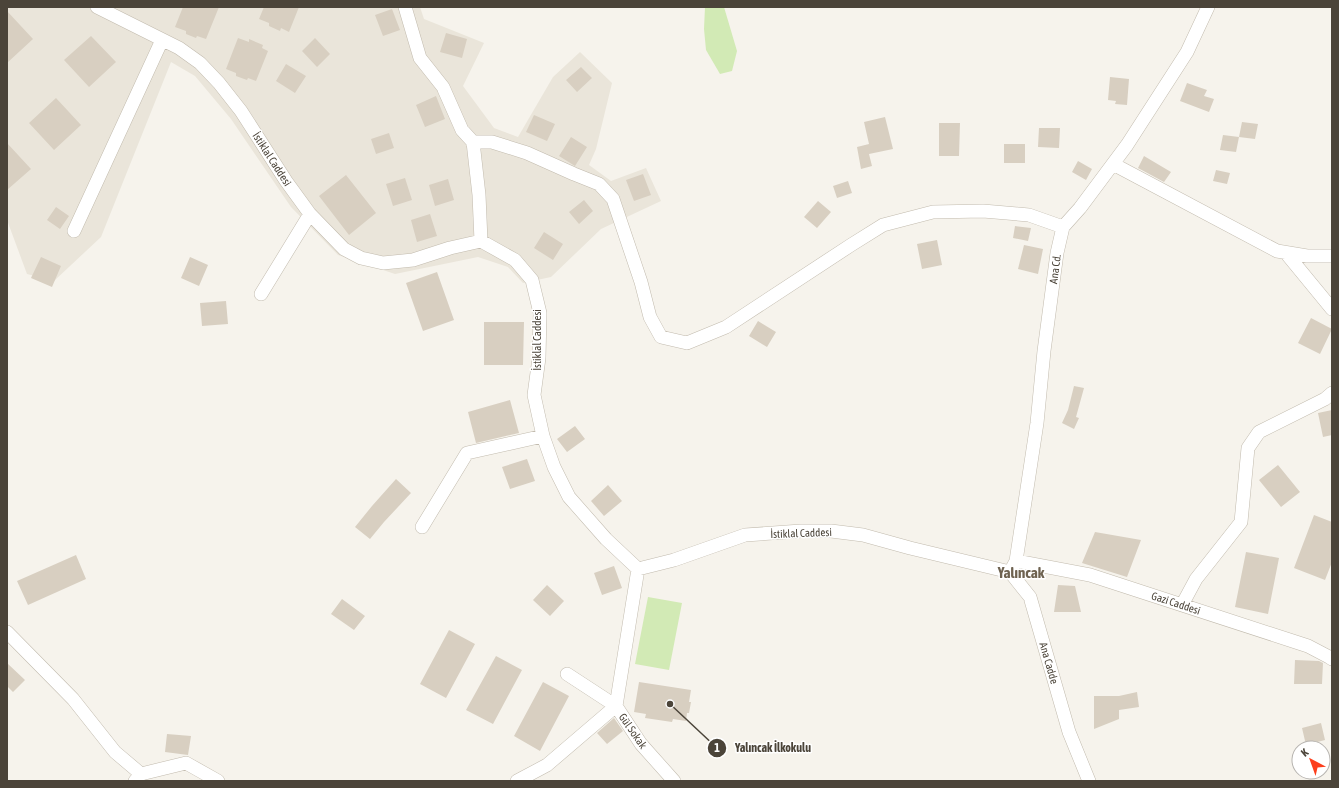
<svg xmlns="http://www.w3.org/2000/svg" width="1339" height="788" font-family="'Asap Condensed',sans-serif">
  <style>
    .residential { fill: #eae5da }
    .green { fill: #d2eab5 }
    .building { fill: #d8cfc1 }
    .lines { fill: none; stroke-linecap: round; stroke-linejoin: round }
    .minor-casing { stroke: #c2bbae; stroke-width: 14 }
    .minor { stroke: #fff; stroke-width: 13 }
    .labels { text-anchor: middle; stroke-width: 3; stroke-linejoin: round; paint-order: stroke }
    .street-label { font-size: 11px; fill: #4b4439; stroke: #fff }
    .district-label { font-size: 15px; font-weight: bold; fill: #6e6250; stroke: #fff }
    .leader { fill: none; stroke: #4b4439; stroke-width: 1.5 }
    .callout-dot { fill: #4b4439; stroke: #fff; stroke-width: 1.5 }
    .mark-label { font-size: 12px; text-anchor: middle; font-weight: bold; fill: #fff }
    .callout-label { font-size: 12px; text-anchor: middle; font-weight: bold; fill: #4b4439; stroke: #fff; stroke-width: 3; stroke-linejoin: round; paint-order: stroke }
  </style>
  <rect width="100%" height="100%" fill="#f6f3ec"/>
  <path class="residential" d="M7,7H420L424,19L484,43L463,86L494,128L518,137L553,77L580,52L612,83L596,149L589,165L611,181L646,168L661,201L601,229L551,277L523,283L508,267L478,257L395,274L338,255L291,207L231,119L195,76L171,62L101,237L54,281L27,274L7,220Z"/>
  <path class="green" d="M705,7H724L737,51L732,71L720,74L706,50L704,29Z
    M648,597L682,603L669,670L635,664Z"/>
  <path class="building" d="M183,7H219L206,39L197,36L196,38L186,34V31L175,27Z
    M264,7H299L289,32L281,28L280,31L269,26V23L259,19Z
    M392,9L400,30L383,36L375,15Z
    M7,11L33,39L7,63Z
    M446,33L467,39L462,58L440,52Z
    M91,36L116,62L89,87L64,60Z
    M238,38L249,42V39L263,45L262,48L268,51L256,81L248,78L247,80L236,76V73L226,69Z
    M315,38L330,54L317,67L302,51Z
    M286,64L306,76L295,93L276,81Z
    M581,67L592,78L577,92L566,80Z
    M1110,77L1129,79L1127,105L1115,104L1116,101L1108,100Z
    M1187,83L1207,90L1204,96L1214,99L1209,112L1180,101Z
    M436,96L445,119L425,127L416,105Z
    M56,98L81,125L54,150L29,123Z
    M534,115L555,124L547,141L526,132Z
    M885,117L893,149L869,154L872,166L861,169L857,147L869,144L864,122Z
    M1242,122L1258,124L1255,139L1239,137Z
    M939,123H960L959,156H939Z
    M1039,128H1060L1059,148L1038,147Z
    M389,133L394,148L376,154L371,139Z
    M1223,135L1239,137L1236,152L1220,150Z
    M571,137L587,147L575,166L559,156Z
    M7,143L31,169L7,190Z
    M1004,144H1025V163H1004Z
    M1144,156L1171,172L1164,182L1138,168Z
    M1078,161L1092,169L1086,180L1072,172Z
    M1216,170L1230,173L1227,184L1213,181Z
    M643,174L651,195L634,201L626,180Z
    M346,175L376,213L349,235L319,196Z
    M405,178L412,200L393,206L386,184Z
    M448,179L454,200L435,206L429,185Z
    M848,181L852,193L837,198L833,186Z
    M584,200L593,211L579,224L569,212Z
    M818,201L831,212L817,228L804,217Z
    M56,207L69,216L60,229L47,220Z
    M430,214L437,236L417,242L411,220Z
    M1015,226L1031,228L1028,241L1013,238Z
    M544,232L563,244L553,260L534,248Z
    M937,240L942,265L922,269L917,244Z
    M1024,245L1043,249L1038,274L1018,269Z
    M41,257L61,266L52,287L31,278Z
    M190,257L208,265L199,286L181,278Z
    M437,272L454,320L423,331L406,283Z
    M226,301L228,324L202,326L200,303Z
    M1311,318L1332,329L1320,354L1298,343Z
    M758,321L776,332L767,347L749,336Z
    M484,322H524L523,365H484Z
    M1074,386L1084,388L1076,417L1079,418L1074,429L1062,423L1068,410Z
    M510,400L519,433L476,443L468,412Z
    M1332,410V435L1323,437L1318,413Z
    M575,426L585,439L567,452L557,439Z
    M527,459L535,481L510,489L502,467Z
    M1278,465L1300,492L1281,507L1259,480Z
    M396,479L411,493L384,522L370,539L355,527L372,506Z
    M608,485L622,501L604,516L591,501Z
    M1314,515L1332,522V562L1325,580L1294,568Z
    M1095,532L1141,540L1127,577L1082,563Z
    M1246,552L1279,558L1268,614L1235,607Z
    M76,555L86,579L28,605L17,581Z
    M614,566L622,588L602,595L594,573Z
    M547,585L564,601L550,616L533,600Z
    M1058,585L1075,586L1081,612H1054Z
    M342,599L365,616L354,630L331,614Z
    M449,630L475,644L446,698L420,684Z
    M496,656L522,670L493,724L466,710Z
    M1295,660L1319,661L1323,663L1322,684H1294Z
    M7,663L25,680L13,692L7,686Z
    M543,682L569,696L540,751L514,736Z
    M639,682L691,690L689,702H691L689,713H687L686,721L673,719L672,722L645,718L646,714L634,712Z
    M1137,692L1139,707L1119,710V719L1094,729V696H1119Z
    M614,718L623,731L607,744L597,733Z
    M1321,723L1325,740L1306,745L1302,728Z
    M167,734L191,736L188,755L165,752Z"/>
  <g class="lines">
    <g class="minor-casing">
      <path id="minor" d="M97,7L179,48L200,63L219,83L241,111L286,181L310,214L344,249L361,258L383,263L413,260L450,248L481,241L515,260L532,280L540,313L539,358L534,395L543,436L554,467L569,497L606,539L638,569L674,560L745,535L801,531H831L863,535L910,548L1010,572L1030,597L1069,732L1089,781
        M405,7L420,58L443,87L462,130L473,142L479,195L481,241
        M473,142H492L527,153L574,174L599,184L613,199L641,282L650,317L661,337L687,343L726,327L851,245L883,225L933,212L983,211L1029,215L1063,227
        M1113,164L1277,251L1307,256H1332
        M74,231L162,40
        M1286,253L1332,309
        M261,294L310,214
        M422,527L467,453L543,436
        M1016,561L1090,575L1308,646L1329,657L1332,659
        M1010,572L1016,561L1037,423L1044,351L1057,253L1063,227L1080,208L1127,145L1187,52L1208,7
        M1182,605L1196,579L1241,522L1248,448L1259,432L1325,399L1332,393
        M7,632L73,699L115,752L141,774
        M567,674L616,706L641,744L674,781
        M135,781L141,774L186,763L218,781
        M517,781L547,765L616,706L638,569"/>
    </g>
    <use href="#minor" class="minor"/>
  </g>
  <g class="labels">
    <g class="street-label">
      <text transform="translate(272 159) rotate(57)" y="4">İstiklal Caddesi</text>
      <text transform="translate(1055 269) rotate(-82)" y="4">Ana Cd.</text>
      <text transform="translate(537 340) rotate(-90)" y="4">İstiklal Caddesi</text>
      <text transform="translate(801 533) rotate(-2)" y="4">İstiklal Caddesi</text>
      <text transform="translate(1176 603) rotate(18)" y="4">Gazi Caddesi</text>
      <text transform="translate(1049 663) rotate(74)" y="4">Ana Cadde</text>
      <text transform="translate(633 731) rotate(55)" y="4">Gül Sokak</text>
    </g>
    <g class="district-label">
      <text x="1021" y="578">Yalıncak</text>
    </g>
  </g>
  <path class="leader" d="M670 704L717 748"/>
  <g class="callout-dot">
    <circle cx="670" cy="704" r="4"/>
    <circle cx="717" cy="748" r="10"/>
  </g>
  <g class="mark-label">
    <text x="717" y="752">1</text>
  </g>
  <g class="callout-label">
    <text x="773" y="752">Yalıncak İlkokulu</text>
  </g>
  <rect width="1339" height="788" fill="none" stroke="#4b4439" stroke-width="16"/>
  <g transform="translate(1311 760) rotate(319)"><circle r="19" fill="#ffffff" stroke="#b7b4b0"/>
  <path d="M0-3L7 15L0 10L-7 15Z" fill="#fc3f1d"/>
  <text y="-6" font-size="11" font-weight="bold" text-anchor="middle" fill="#4b4439">K</text>
  </g>
</svg>
